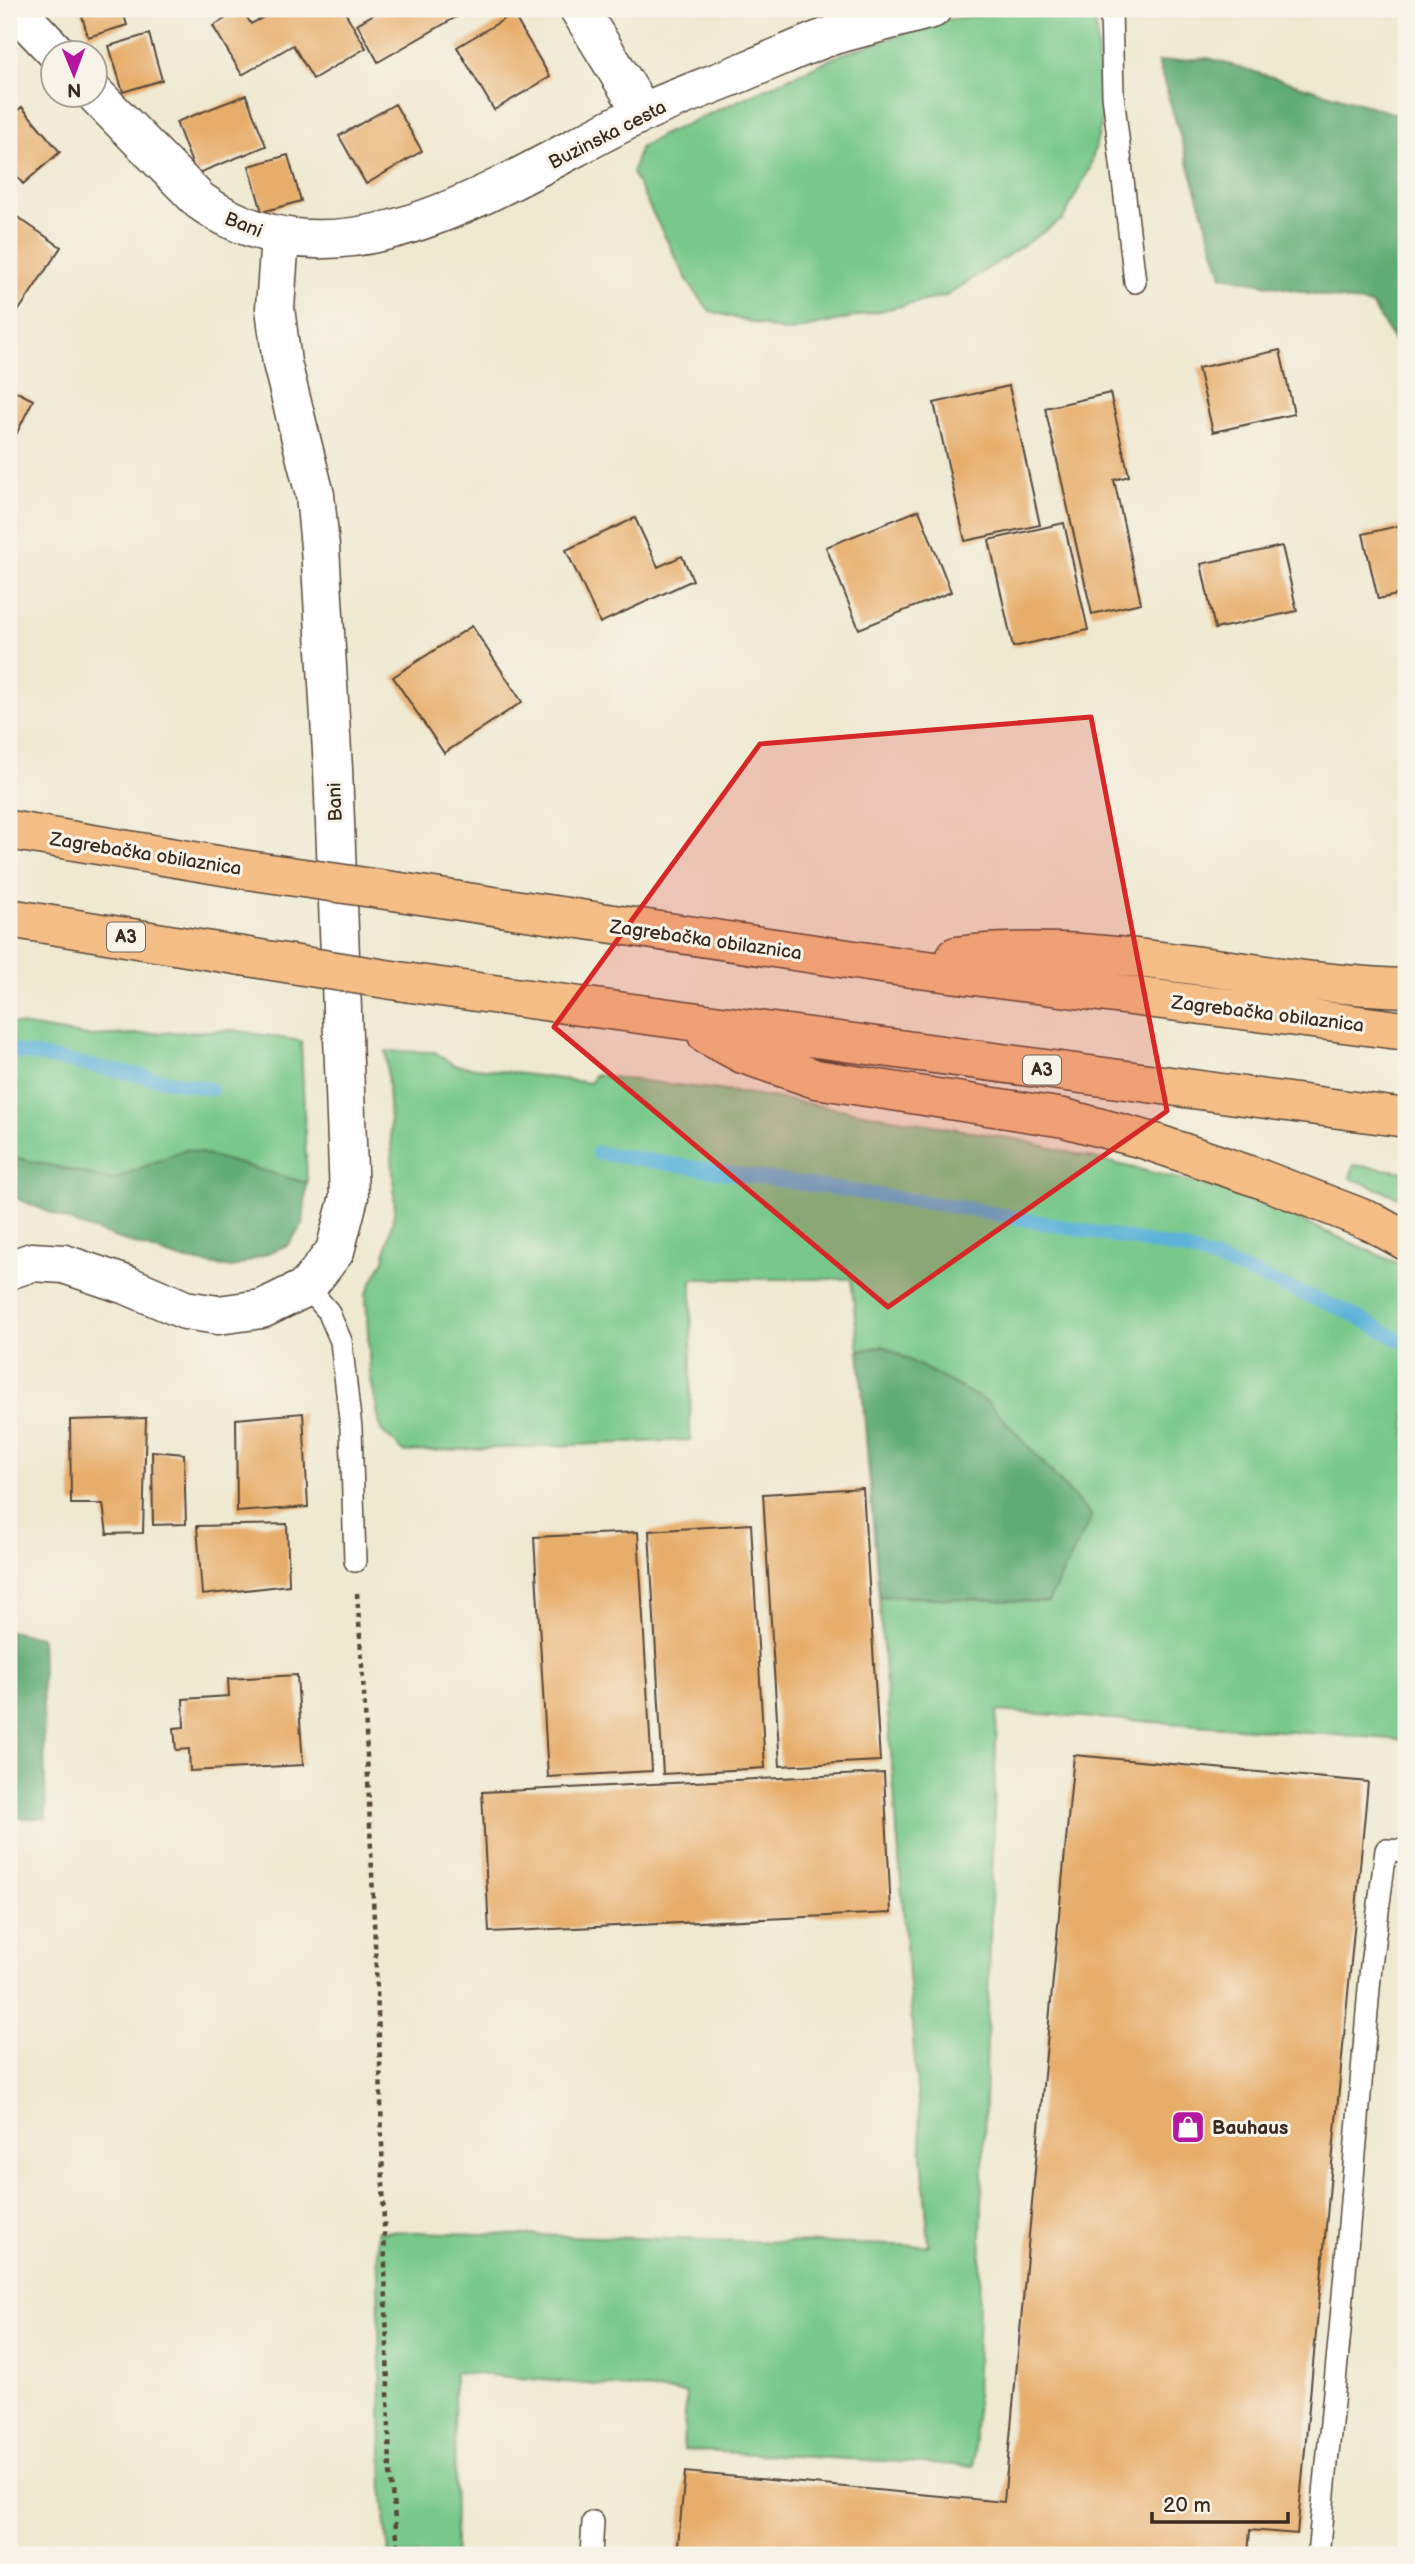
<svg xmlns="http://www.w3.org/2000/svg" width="1415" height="2564" font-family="'Balsamiq Sans',sans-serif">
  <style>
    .green { fill: #77c88a; stroke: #597954; stroke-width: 2 }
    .forest { fill: #61ac76; stroke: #4e6b4a; stroke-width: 2 }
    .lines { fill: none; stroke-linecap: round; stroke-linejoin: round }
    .stream { stroke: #5cb2d9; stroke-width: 14 }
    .building { fill: #e7ad6a }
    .service-casing { stroke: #564739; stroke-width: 24 }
    .minor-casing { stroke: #564739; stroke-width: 41 }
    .motorway-casing { stroke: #564739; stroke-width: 41 }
    .path { stroke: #564739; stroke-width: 4.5; stroke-dasharray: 5 5; stroke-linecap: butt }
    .service { stroke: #fff; stroke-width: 21 }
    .minor { stroke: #fff; stroke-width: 38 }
    .motorway { stroke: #f6be87; stroke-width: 38 }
    .motorway-bridge-casing { stroke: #564739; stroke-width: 41; stroke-linecap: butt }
    .motorway-bridge { stroke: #f6be87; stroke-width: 38 }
    .marked { fill: #d62828; fill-opacity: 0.2; stroke: #d62828; stroke-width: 5; stroke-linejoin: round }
    .labels { text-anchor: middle; stroke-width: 6; stroke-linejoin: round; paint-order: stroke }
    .shield { fill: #f7f3e8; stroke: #73665b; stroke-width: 2 }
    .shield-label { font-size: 18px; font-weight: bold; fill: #3b2a1e }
    .street-label { font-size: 19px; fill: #3b2a1e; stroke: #f7f3e8 }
    .poi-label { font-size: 19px; font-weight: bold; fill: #3b2a1e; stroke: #f7f3e8; text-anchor: start }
  </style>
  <rect width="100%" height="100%" fill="#f7f3e8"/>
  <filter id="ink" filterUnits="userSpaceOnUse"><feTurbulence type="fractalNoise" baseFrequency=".0143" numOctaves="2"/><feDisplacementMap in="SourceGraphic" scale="14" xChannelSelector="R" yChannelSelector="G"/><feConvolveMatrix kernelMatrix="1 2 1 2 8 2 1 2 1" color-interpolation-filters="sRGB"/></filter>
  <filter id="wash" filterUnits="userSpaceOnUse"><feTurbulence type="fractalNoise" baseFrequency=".00686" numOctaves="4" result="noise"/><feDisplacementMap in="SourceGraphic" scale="28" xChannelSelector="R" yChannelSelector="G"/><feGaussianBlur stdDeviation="1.57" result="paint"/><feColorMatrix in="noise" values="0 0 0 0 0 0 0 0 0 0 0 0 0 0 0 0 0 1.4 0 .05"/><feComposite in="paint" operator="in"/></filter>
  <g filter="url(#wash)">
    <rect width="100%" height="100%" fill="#efe9d1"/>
    <path class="green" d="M1026,9H1093L1096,26L1102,121L1090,168L1063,219L946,296L787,332L710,311L690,285L632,173L640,148L662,135L840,55L945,20Z
      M9,1023L88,1036L233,1030L301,1041L307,1183L186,1150L113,1180L9,1156Z
      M386,1051L435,1052L454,1065L591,1083L594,1075L752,1094L1020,1140L1243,1195L1406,1267V1740L997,1711L974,2466L683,2450L686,2393L454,2372L455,2555H389L383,2496L377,2231L929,2246L879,1596L1048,1602L1091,1517L1043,1464L883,1346L859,1351L851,1279H692L690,1440L404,1452L381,1430L370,1374L366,1294L384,1260L395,1209Z
      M1354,1165L1406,1172V1200L1350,1178Z"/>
    <path class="forest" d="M1208,58L1406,117V360L1372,305L1222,276L1158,62Z
      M186,1149L307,1183L303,1225L288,1245L232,1268L177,1258L81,1226L9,1195V1156L113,1180Z
      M883,1346L989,1403L1092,1517L1048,1602L879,1596L859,1351Z
      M9,1631L41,1637L46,1818H9Z"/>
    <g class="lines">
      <path class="stream" d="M9,1050L211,1089
        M598,1153L964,1208L1184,1249L1239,1268L1344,1310L1406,1343"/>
    </g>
    <g id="blocks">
      <path class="building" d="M80,9H122L127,25L88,37Z
        M242,9L251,24L279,9H343L366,48L313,79L293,45L242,75L213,26Z
        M383,9H470L378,62L357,24Z
        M513,14L550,77L494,110L457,47Z
        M149,34L162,80L123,92L109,46Z
        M246,95L266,146L196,174L176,122Z
        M395,104L422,151L366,184L339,136Z
        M22,107L60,152L23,184L9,167V118Z
        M288,155L301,201L262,212L249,166Z
        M13,214L61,247L9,325V221Z
        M1280,350L1294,414L1213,432L1198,368Z
        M1009,386L1040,525L965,541L934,403Z
        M9,388L33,400L9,449Z
        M1110,393L1129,476L1114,480L1141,603L1092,614L1045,408Z
        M919,510L951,592L859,629L826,547Z
        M635,518L658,567L682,556L693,580L600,623L566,550Z
        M1064,523L1088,630L1013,647L989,540Z
        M1406,524V593L1378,599L1363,534Z
        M1282,546L1297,611L1215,629L1201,564Z
        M472,626L522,702L444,753L393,677Z
        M303,1413L308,1507L237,1512L236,1419Z
        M146,1418L143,1533L107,1534L103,1504H71L70,1420Z
        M152,1451L184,1454L186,1524L153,1525Z
        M863,1488L880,1761L780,1766L763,1494Z
        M287,1524L289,1585L202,1595L197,1526Z
        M751,1524L765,1768L663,1774L649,1531Z
        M638,1532L652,1771L548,1777L534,1537Z
        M297,1675L303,1765L190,1771L189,1749L176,1750L174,1728L184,1727L183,1699L229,1696L228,1679Z
        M1074,1755L1368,1782L1297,2534L1250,2530L1248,2555H677L685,2472L1004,2502Z
        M884,1773L891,1913L489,1932L482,1792Z"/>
    </g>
  </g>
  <g filter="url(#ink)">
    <use href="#blocks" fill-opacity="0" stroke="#564739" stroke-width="2"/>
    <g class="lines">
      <g class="service-casing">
        <path id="service" d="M1111,9L1113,95L1135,282
          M307,1287L328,1311L341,1341L351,1428L355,1561
          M591,2555L593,2522
          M1318,2555L1340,2331L1371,1965L1386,1850L1406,1851"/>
      </g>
      <g class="minor-casing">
        <path id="minor" d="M15,9L56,52
          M579,9L643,113
          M94,93L200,201C344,303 510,176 642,113C677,97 715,84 750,69C778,58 806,44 834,35C867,26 899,18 932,9
          M9,1270L32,1262L64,1264L129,1286L185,1310L218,1315L262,1309L307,1287L335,1251L349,1197L333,769L320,547L315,495L282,363L275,308L280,237"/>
      </g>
      <g class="motorway-casing">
        <path id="motorway" d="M9,830L241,869
          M400,892L888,965L1406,1031
          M9,918L242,956
          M956,956C1107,937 1256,984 1406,988
          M411,983L1406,1118
          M707,1035L743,1054L816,1079L1064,1118L1146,1140L1261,1179L1372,1222L1406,1241"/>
      </g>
      <path class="path" d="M357,1593L365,1709L380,2061L390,2473L399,2555"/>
      <use href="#service" class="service"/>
      <use href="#minor" class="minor"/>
      <use href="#motorway" class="motorway"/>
      <g class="motorway-bridge-casing">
        <path id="motorway-bridge" d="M241,869L400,892
          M242,956L411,983"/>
      </g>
      <use href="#motorway-bridge" class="motorway-bridge"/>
    </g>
  </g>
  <path class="marked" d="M1091,717L1167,1111L888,1307L554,1027L760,744Z"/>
  <defs>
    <g id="shop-square" transform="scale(1.75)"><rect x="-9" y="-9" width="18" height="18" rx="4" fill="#b5179e" stroke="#f7f3e8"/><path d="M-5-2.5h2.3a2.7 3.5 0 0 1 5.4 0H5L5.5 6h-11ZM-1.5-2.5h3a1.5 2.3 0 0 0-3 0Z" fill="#fff"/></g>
  </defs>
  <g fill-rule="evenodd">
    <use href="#shop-square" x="1188" y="2127"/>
  </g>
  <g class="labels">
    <g class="shield">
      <rect x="107" y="922.5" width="38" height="29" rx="5"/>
      <rect x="1023" y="1055.5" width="38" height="29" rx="5"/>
    </g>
    <g class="shield-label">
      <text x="126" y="943">A3</text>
      <text x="1042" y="1076">A3</text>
    </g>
    <g class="street-label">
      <text transform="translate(607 134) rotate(-27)" y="7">Buzinska cesta</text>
      <text transform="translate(244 224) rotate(22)" y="7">Bani</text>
      <text transform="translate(334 802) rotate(-92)" y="7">Bani</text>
      <text transform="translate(146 853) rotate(9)" y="7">Zagrebačka obilaznica</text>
      <text transform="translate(706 939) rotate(8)" y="7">Zagrebačka obilaznica</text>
      <text transform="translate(1268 1013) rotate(7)" y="7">Zagrebačka obilaznica</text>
    </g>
    <g class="poi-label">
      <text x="1212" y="2134">Bauhaus</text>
    </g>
  </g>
  <rect width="1415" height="2564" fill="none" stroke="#f7f3e8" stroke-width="35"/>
  <g transform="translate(74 74) rotate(179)"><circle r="33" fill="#f7f3e8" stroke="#aca397" stroke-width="2"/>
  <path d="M0-5L12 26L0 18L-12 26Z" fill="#b5179e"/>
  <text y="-10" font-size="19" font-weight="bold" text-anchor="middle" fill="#3b2a1e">N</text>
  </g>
  <path d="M1152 2512v10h136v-10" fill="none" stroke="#3b2a1e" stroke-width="3.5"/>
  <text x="1163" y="2512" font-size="21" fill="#3b2a1e" stroke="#f7f3e8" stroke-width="5" paint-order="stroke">20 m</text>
</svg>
